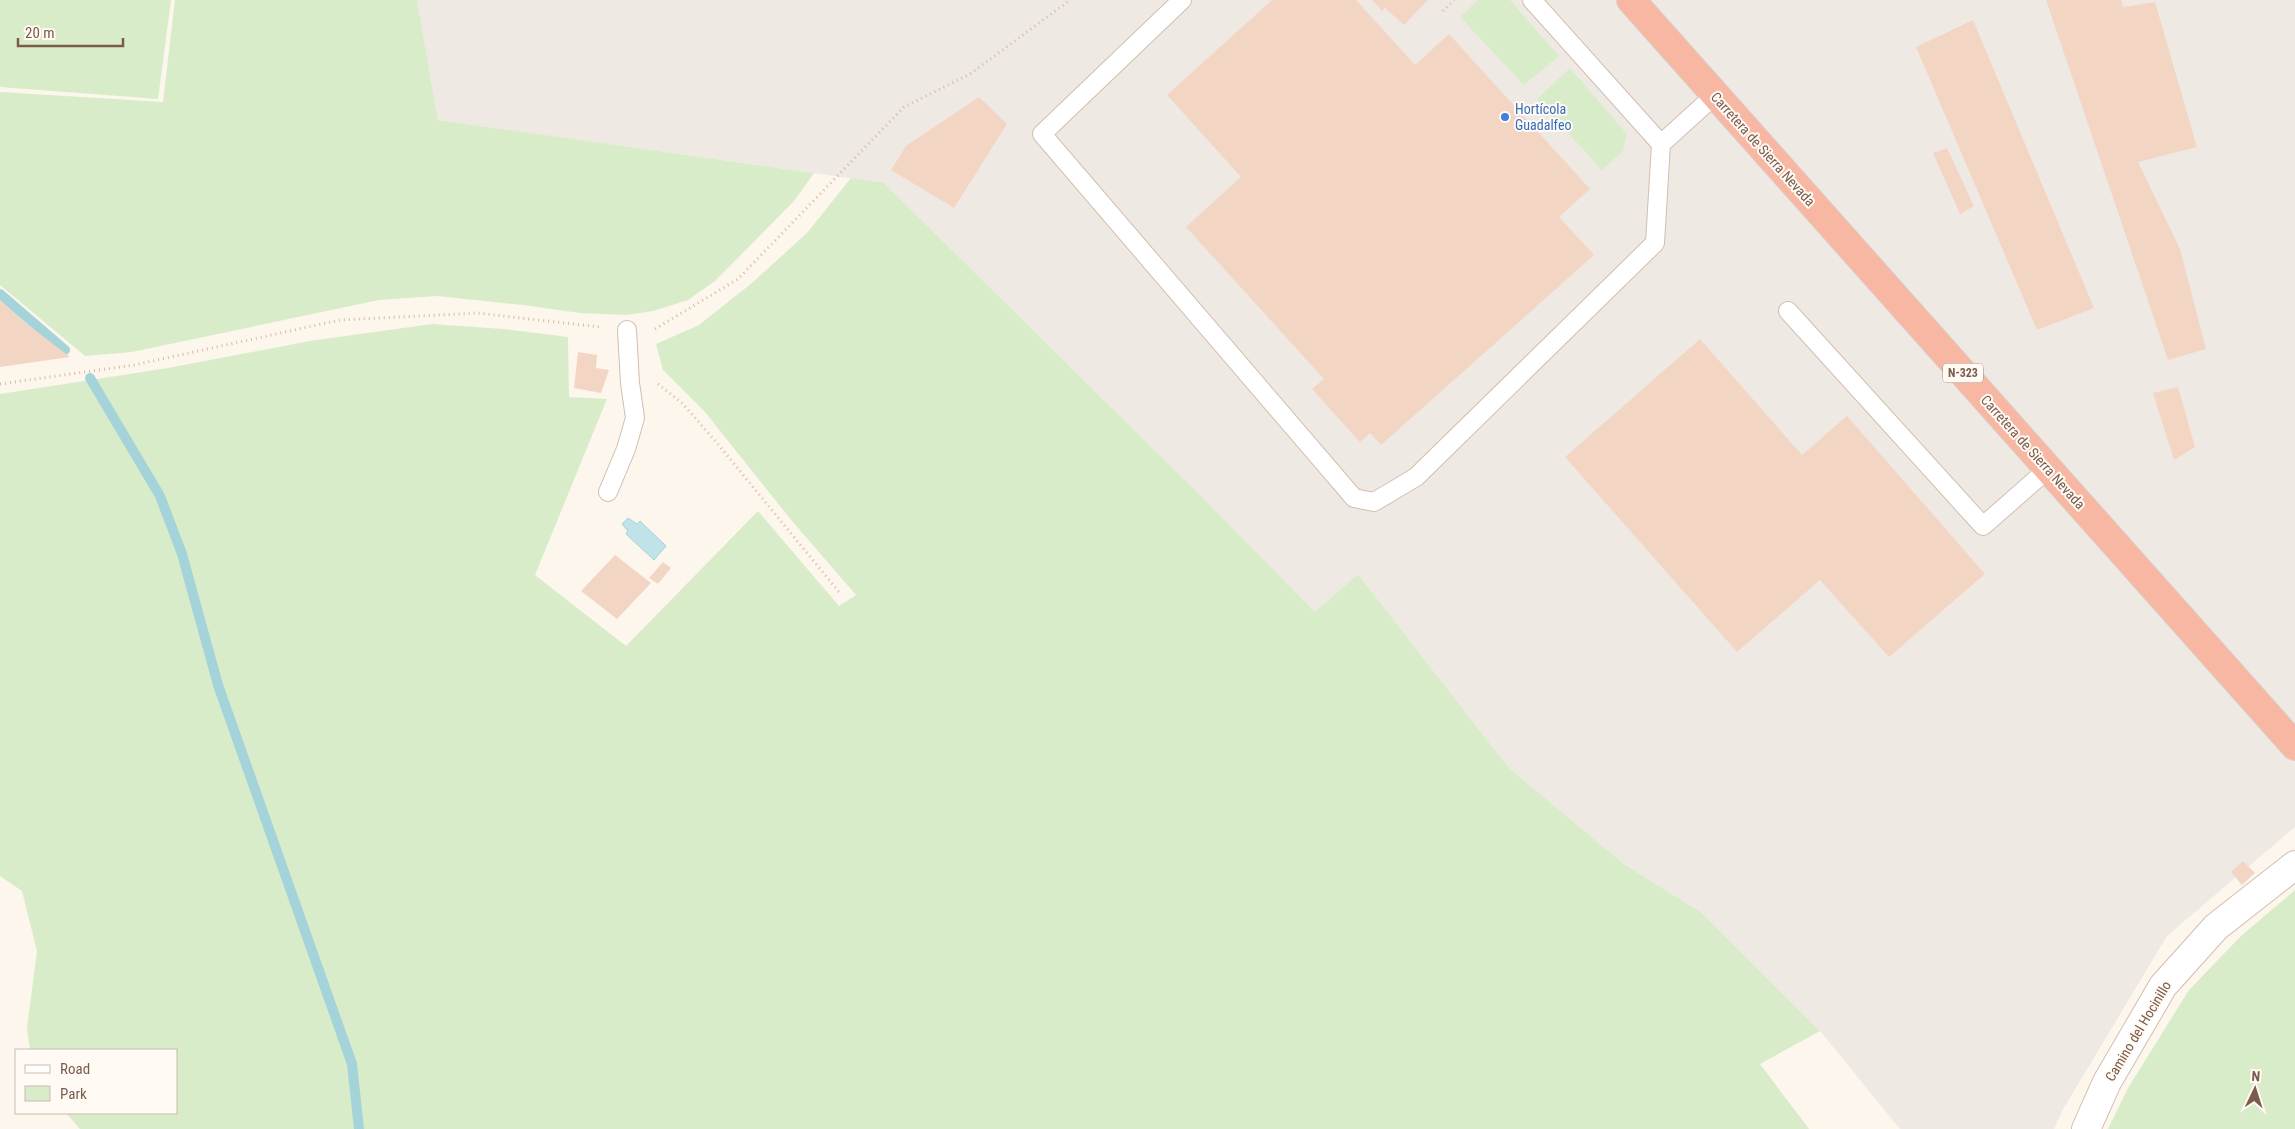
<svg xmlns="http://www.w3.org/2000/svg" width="2295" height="1129" font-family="'Roboto Condensed',sans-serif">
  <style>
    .industrial { fill: #efe9e4 }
    .green { fill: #d8ecc9 }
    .water { fill: #bfe3e8; stroke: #a5d3da }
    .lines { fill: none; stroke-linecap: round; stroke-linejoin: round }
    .stream { stroke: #a5d3da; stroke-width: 10 }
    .building { fill: #f3d5c3 }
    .lane-casing { stroke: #d1beb0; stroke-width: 20 }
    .street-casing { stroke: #d1beb0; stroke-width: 30 }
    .highway-casing { stroke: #dad1cd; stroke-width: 30 }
    .path { stroke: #d9b8a5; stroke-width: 3; stroke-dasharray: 1 4; stroke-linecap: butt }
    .lane { stroke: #fff; stroke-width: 18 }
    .street { stroke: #fff; stroke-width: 28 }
    .highway { stroke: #f7b7a3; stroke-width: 28 }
    .shop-dot { fill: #3f7fe0; stroke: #fffaf3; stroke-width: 2 }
    .labels { text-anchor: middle; stroke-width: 4; stroke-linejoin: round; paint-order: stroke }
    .shield { fill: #fffaf3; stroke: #a28b7f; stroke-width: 1 }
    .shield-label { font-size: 12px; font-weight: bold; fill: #7a5c4d }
    .shop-label { font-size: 14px; fill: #366cbe; stroke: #fffaf3; text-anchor: start }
    .street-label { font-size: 14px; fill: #7a5c4d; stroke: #fffaf3 }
  </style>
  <rect width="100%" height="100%" fill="#fdf6ec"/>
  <path class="industrial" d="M417,0H2295V827L2167,936L2062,1111L2054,1129H1900L1820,1031L1702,913L1624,864L1509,768L1358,574L1315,613L1198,493L884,183L438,120Z"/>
  <path class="green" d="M0,0H171L158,99L0,87Z
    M175,0H417L438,120L814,173L794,201L715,281L688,300L653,311L627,315L580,313L523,305L437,296L379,300L132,352L85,356L0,285V92L163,102Z
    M1478,0H1510L1559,56L1524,85L1460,17Z
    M1570,68L1627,134L1623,151L1602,170L1537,99Z
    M851,178L884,183L1198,493L1315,612L1358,574L1509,768L1624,864L1702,913L1820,1031L1760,1064L1809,1129H80L66,1113H176V1050H30L27,1028L37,951L22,891L0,876V394L168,368L310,341L432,324L503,329L568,337L569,397L607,399L535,575L626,646L758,511L839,606L856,595L792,521L705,412L663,370L656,344L699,325L752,283L807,233Z
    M2295,890V1129H2108L2128,1088L2189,990L2241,936Z"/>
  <path class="water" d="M628,518L637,524L640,521L666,546L654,560L626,534L628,531L622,524Z"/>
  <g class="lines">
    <path class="stream" d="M0,294L65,350
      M90,378L160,496L182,554L218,685L352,1064L359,1129"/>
  </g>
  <path class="building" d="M1272,0H1356L1415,65L1449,34L1590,189L1559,217L1594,255L1381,445L1370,433L1360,442L1312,389L1324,379L1186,227L1241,177L1167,95Z
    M1372,0H1428L1404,25L1385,8L1382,11Z
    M2046,0H2121L2123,7L2155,2L2197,147L2138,162L2180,249L2206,349L2168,360Z
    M1973,20L2094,308L2037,330L1916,47Z
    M979,97L1007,124L954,208L891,170L906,146Z
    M1947,148L1974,206L1960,214L1933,153Z
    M0,300L23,321L70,357L0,367Z
    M1700,339L1802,455L1847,416L1985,574L1889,657L1820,580L1737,652L1565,457Z
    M578,352L597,355L596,368L609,370L601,393L574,388Z
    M2178,387L2195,447L2174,460L2153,393Z
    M615,555L651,583L617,619L581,591Z
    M663,562L671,568L658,584L649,578Z
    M2243,861L2255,873L2242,885L2231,872Z"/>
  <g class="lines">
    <g class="lane-casing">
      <path id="lane" d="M1182,0L1042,134L1354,498L1374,502L1416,477L1655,243L1661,144L1715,95
        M1532,0L1661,144
        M1788,311L1983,526L2048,469
        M608,492L626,449L635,418L630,383L627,330"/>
    </g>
    <g class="street-casing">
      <path id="street" d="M2086,1129L2107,1082L2163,986L2216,927L2295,865"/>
    </g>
    <g class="highway-casing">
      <path id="highway" d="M1631,0L2295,746"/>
    </g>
    <path class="path" d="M1443,11L1454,0
      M655,329L738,279L904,107L970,74L1070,0
      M0,384L134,365L340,320L477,313L600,327
      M658,384L682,403L717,443L839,592"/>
    <use href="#lane" class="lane"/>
    <use href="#street" class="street"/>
    <use href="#highway" class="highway"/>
  </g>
  <circle class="shop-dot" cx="1505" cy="117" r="5"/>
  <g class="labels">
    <rect class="shield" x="1943" y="363.5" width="40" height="19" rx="4"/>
    <g class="shield-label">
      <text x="1963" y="377">N-323</text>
    </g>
    <g class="shop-label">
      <text x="1515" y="114">Hortícola<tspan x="1515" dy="16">Guadalfeo</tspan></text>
    </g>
    <g class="street-label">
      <text transform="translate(1763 149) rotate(48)" y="5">Carretera de Sierra Nevada</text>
      <text transform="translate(2033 452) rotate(48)" y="5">Carretera de Sierra Nevada</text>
      <text transform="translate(2138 1031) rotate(-59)" y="5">Camino del Hocinillo</text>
    </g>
  </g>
  <rect x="15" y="1049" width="162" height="65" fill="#fffaf3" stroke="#cabbb1"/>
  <rect x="25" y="1065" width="25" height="8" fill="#ffffff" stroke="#cabbb1"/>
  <text x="60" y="1074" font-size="15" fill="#7a5c4d">Road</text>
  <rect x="25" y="1086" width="25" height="15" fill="#d8ecc9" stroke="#cabbb1"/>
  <text x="60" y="1099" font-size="15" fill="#7a5c4d">Park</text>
  <g transform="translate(2255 1089) rotate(4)" stroke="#fffaf3" stroke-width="4" paint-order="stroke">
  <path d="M0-4L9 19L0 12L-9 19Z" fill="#7a5c4d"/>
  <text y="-8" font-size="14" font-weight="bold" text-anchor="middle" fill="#7a5c4d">N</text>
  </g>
  <path d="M18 38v8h105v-8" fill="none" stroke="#7a5c4d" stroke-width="2.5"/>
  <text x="25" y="38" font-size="15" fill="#7a5c4d" stroke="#fffaf3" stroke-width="4" paint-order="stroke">20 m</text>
</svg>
